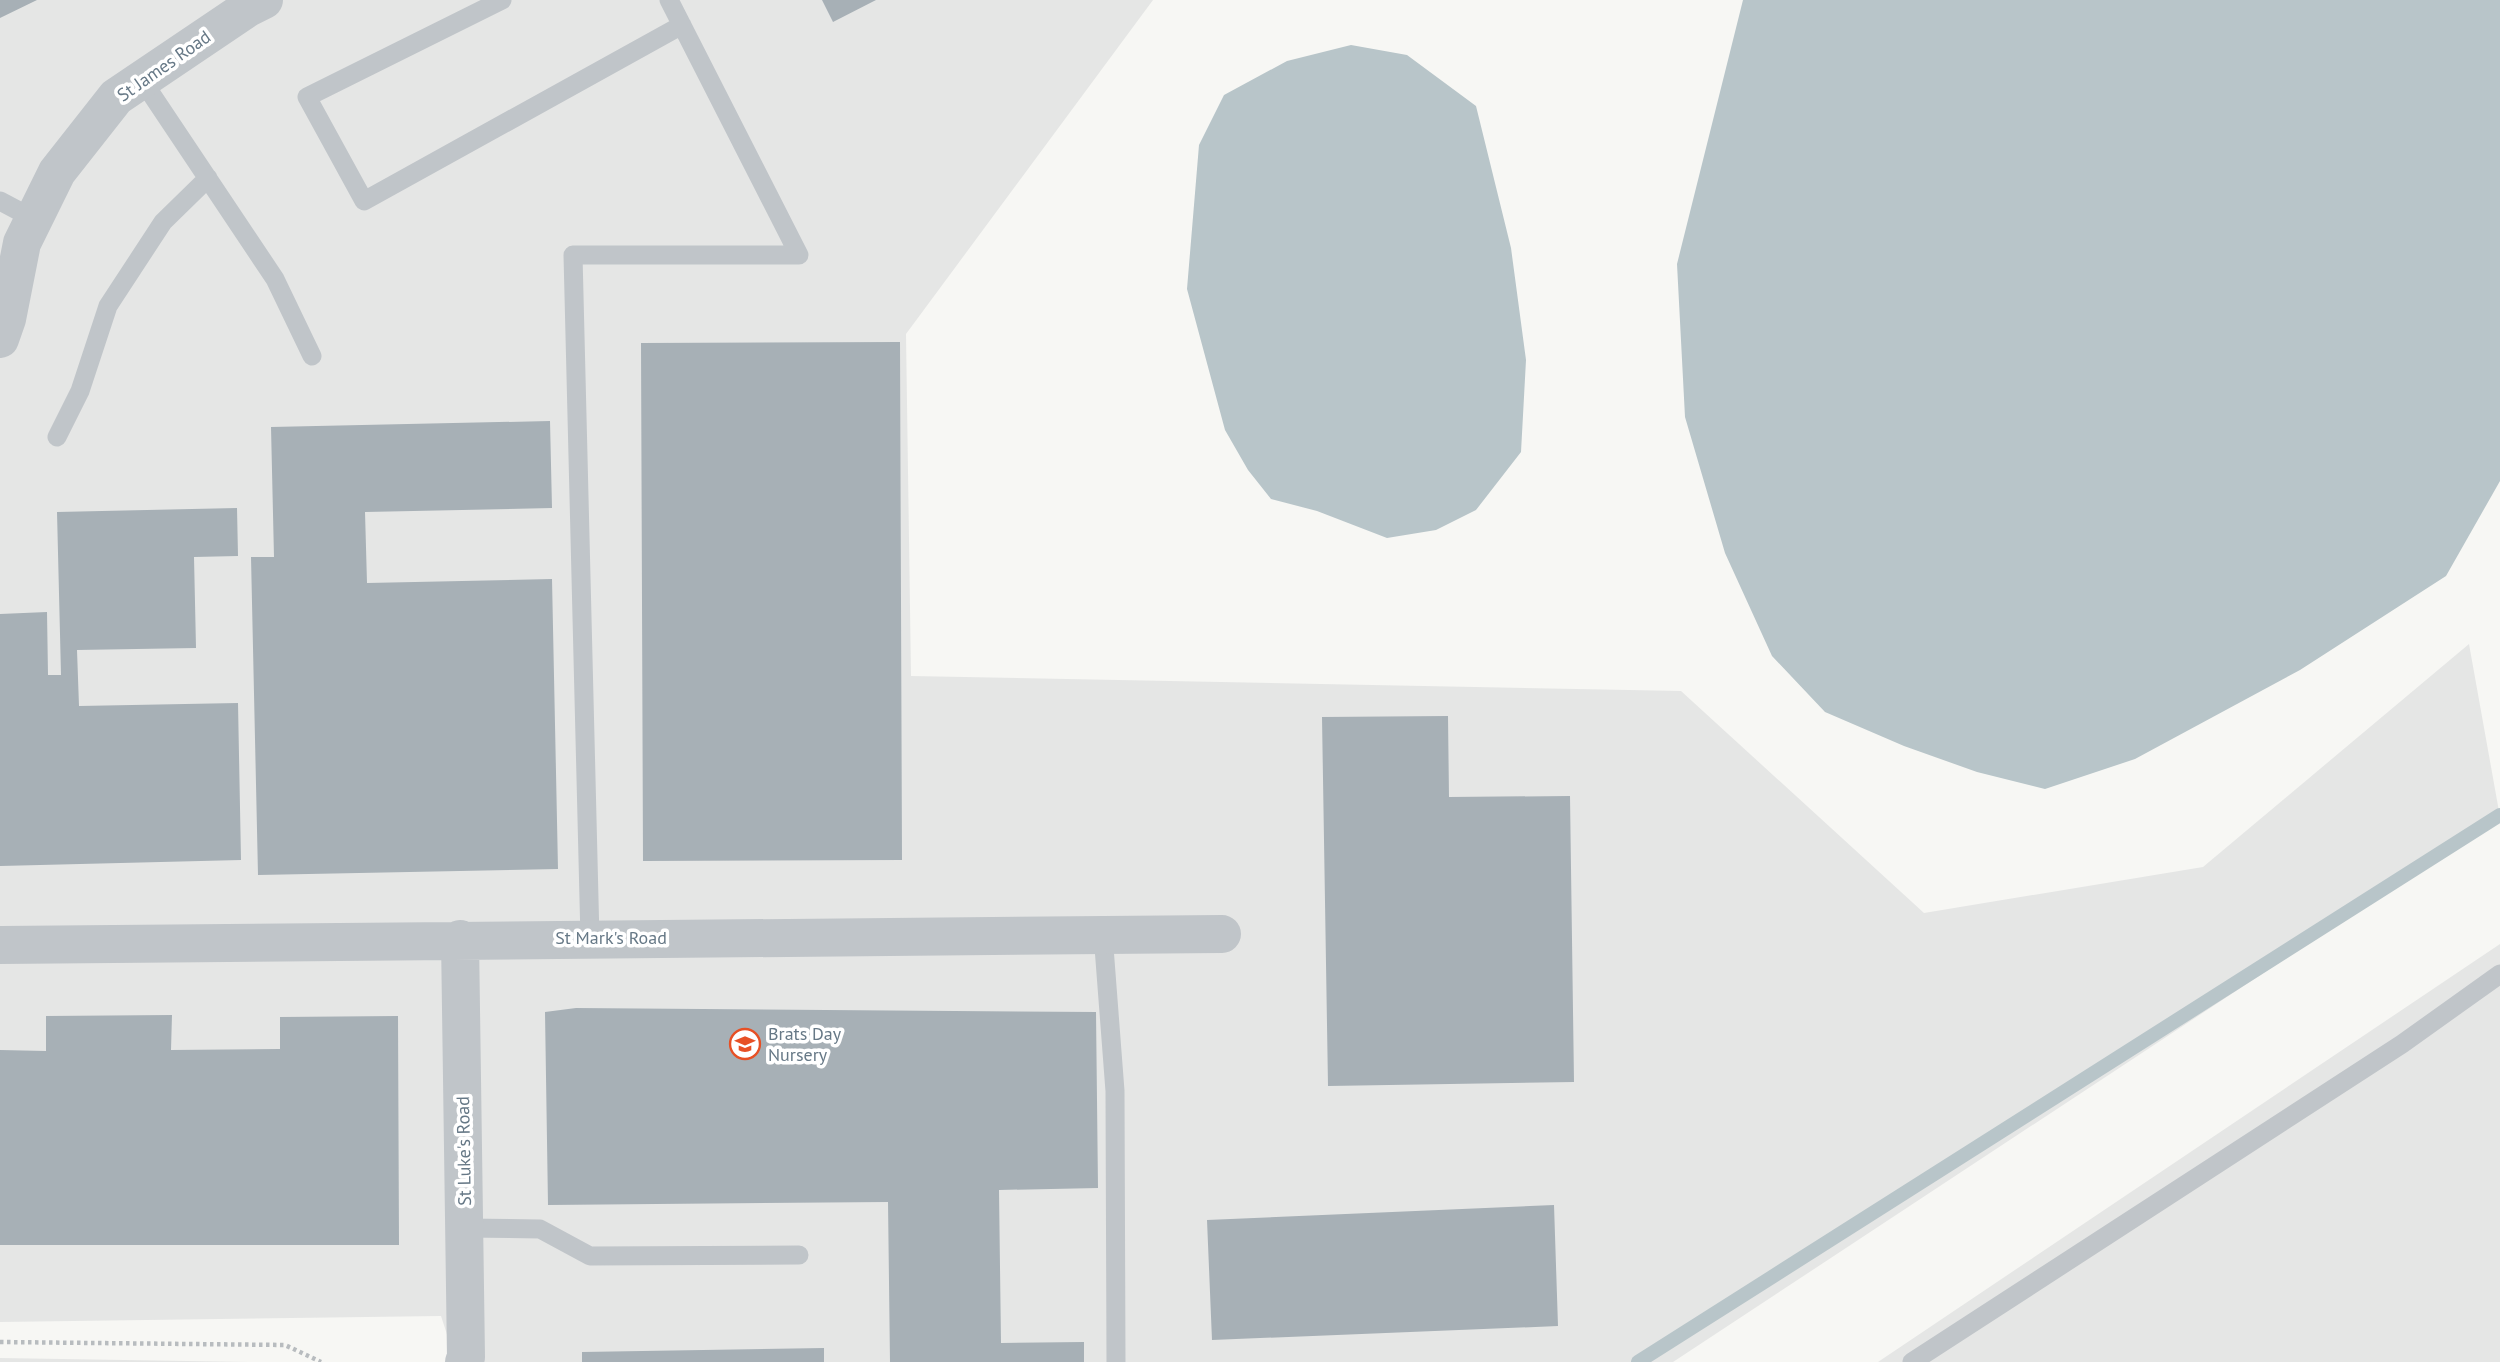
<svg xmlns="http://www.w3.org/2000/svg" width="2500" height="1362" font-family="'PT Sans',sans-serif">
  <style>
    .built { fill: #e5e6e5 }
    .water { fill: #b8c5c9 }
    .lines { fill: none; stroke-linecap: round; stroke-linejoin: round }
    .stream { stroke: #b8c5c9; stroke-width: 14 }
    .building { fill: #a7b0b6 }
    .path { stroke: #b8bcbf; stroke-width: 4.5; stroke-dasharray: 3.5 3.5; stroke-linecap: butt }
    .service { stroke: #c0c5c9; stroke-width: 19 }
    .minor { stroke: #c0c5c9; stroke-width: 38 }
    .labels { text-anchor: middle; stroke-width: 7; stroke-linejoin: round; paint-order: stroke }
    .street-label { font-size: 18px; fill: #667886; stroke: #fff }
    .poi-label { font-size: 18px; fill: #667886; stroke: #fff; text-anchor: start }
  </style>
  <rect width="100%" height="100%" fill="#f7f7f4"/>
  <path class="built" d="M0,0H1153L906,334L911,676L1681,691L1924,913L2203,867L2469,644L2500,817L1673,1362H456L441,1316L0,1322Z
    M2500,944V1362H1878Z
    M0,1358L249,1362H0Z"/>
  <path class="water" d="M1743,0H2500V481L2446,576L2300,670L2135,759L2045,789L1977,772L1904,746L1825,712L1772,656L1725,553L1685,417L1677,264Z
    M1351,45L1407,55L1476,106L1511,248L1526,360L1521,452L1476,510L1436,530L1387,538L1317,511L1271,499L1248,470L1225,430L1187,289L1199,145L1224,95L1287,61Z"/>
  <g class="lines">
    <path class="stream" d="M1638,1362L2500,815"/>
  </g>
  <path class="building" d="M0,0H37L0,18Z
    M822,0H876L833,22Z
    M900,342L902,860L643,861L641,343Z
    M550,421L552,508L365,512L367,583L552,579L558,869L258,875L251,557H274L271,427Z
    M237,508L238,556L194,557L196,648L77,650L79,706L238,703L241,860L0,866V614L47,612L48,675H61L57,512Z
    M1448,716L1449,797L1570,796L1574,1082L1328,1086L1322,717Z
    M576,1008L1096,1012L1098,1188L999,1190L1001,1343L1084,1342V1362H890L888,1202L548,1205L545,1012Z
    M172,1015L171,1050L280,1049V1017L398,1016L399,1245H0V1050L46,1051V1016Z
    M1554,1205L1558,1326L1212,1340L1207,1220Z
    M824,1348V1362H582V1352Z"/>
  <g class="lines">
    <path class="path" d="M0,1342L285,1345L321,1362"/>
    <path class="service" d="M502,0L307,97L364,201L682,25
      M142,80L275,279L312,356
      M0,201L34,219
      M57,437L80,391L108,306L163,222L208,178
      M1103,934L1115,1091L1116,1362
      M590,939L573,255H799L669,0
      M465,1228L540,1229L590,1256L799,1255
      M1912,1362L2402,1044L2500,974"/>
    <path class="minor" d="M0,339L7,319L22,243L57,172L116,97L248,8L264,0
      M460,939L466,1357L464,1362
      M0,945L1222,934"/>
  </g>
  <defs>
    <g id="school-ring" transform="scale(1.575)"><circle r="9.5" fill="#fff" stroke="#e75025" stroke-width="1.5"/><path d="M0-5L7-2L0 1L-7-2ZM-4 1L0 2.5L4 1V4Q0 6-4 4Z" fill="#e75025"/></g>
  </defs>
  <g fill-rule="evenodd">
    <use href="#school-ring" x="745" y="1044"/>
  </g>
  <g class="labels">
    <g class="street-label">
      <text transform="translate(164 66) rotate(-35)" y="6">St James Road</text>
      <text x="611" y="944">St Mark's Road</text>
      <text transform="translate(464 1151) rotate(-91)" y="6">St Luke's Road</text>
    </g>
    <g class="poi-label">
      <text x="768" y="1040">Brats Day<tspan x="768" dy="21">Nursery</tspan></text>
    </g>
  </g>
</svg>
